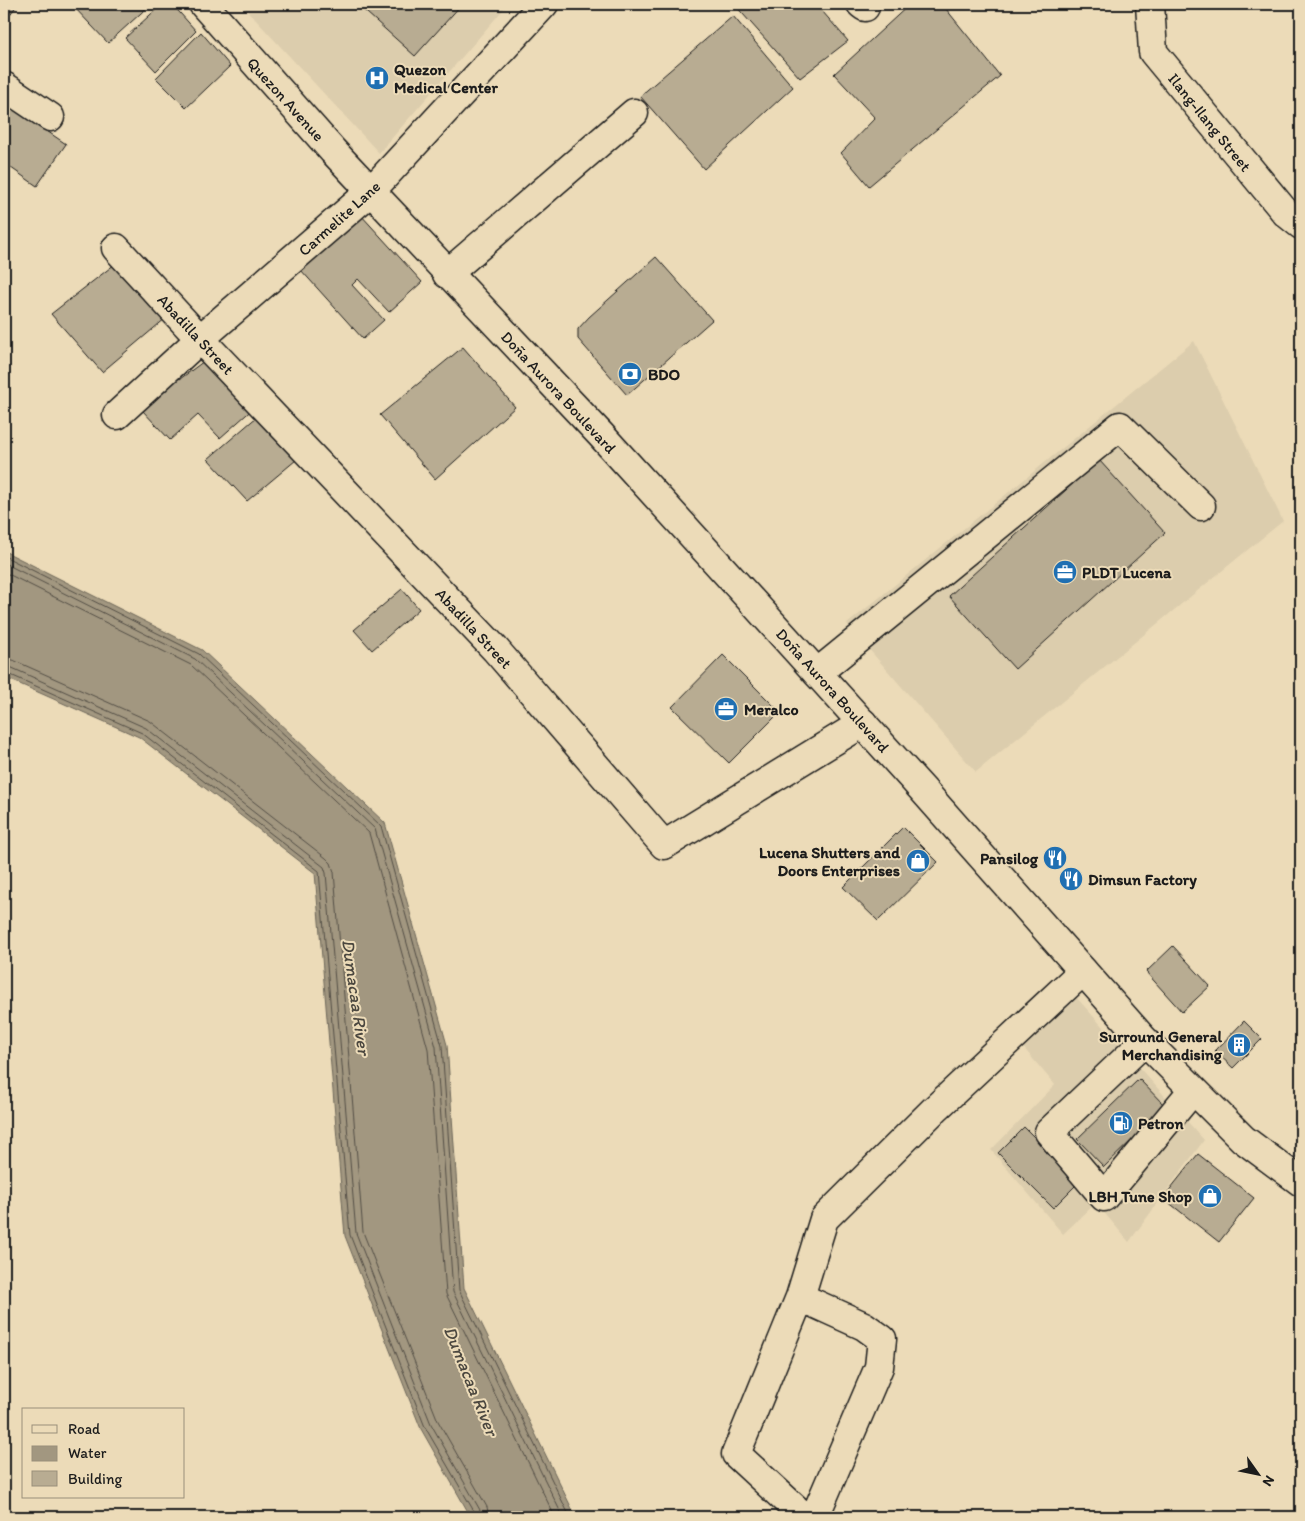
<svg xmlns="http://www.w3.org/2000/svg" width="1305" height="1521" font-family="Itim,sans-serif">
  <style>
    .built { fill: #dccdad }
    .water { fill: #a29780; stroke: #6c6658 }
    .lines { fill: none; stroke-linecap: round; stroke-linejoin: round }
    .shore { stroke: #524d44; stroke-width: 1 }
    .building { fill: #b8ac92; stroke: #1c1c1c }
    .minor-casing { stroke: #1c1c1c; stroke-width: 31 }
    .major-casing { stroke: #1c1c1c; stroke-width: 31 }
    .minor { stroke: #ecdbb8; stroke-width: 28 }
    .major { stroke: #ecdbb8; stroke-width: 28 }
    .labels { text-anchor: middle; stroke-width: 4; stroke-linejoin: round; paint-order: stroke }
    .poi-label { font-size: 16px; font-weight: bold; fill: #1c1c1c; stroke: #ecdbb8; text-anchor: start }
    .street-label { font-size: 16px; fill: #1c1c1c; stroke: #ecdbb8 }
    .water-label { font-size: 18px; font-style: italic; fill: #4b473f; stroke: #ecdbb8 }
  </style>
  <rect width="100%" height="100%" fill="#ecdbb8"/>
  <filter id="ink" filterUnits="userSpaceOnUse"><feTurbulence type="fractalNoise" baseFrequency=".02" numOctaves="2"/><feDisplacementMap in="SourceGraphic" scale="10" xChannelSelector="R" yChannelSelector="G"/><feConvolveMatrix kernelMatrix="1 2 1 2 8 2 1 2 1" color-interpolation-filters="sRGB"/></filter>
  <g filter="url(#ink)">
    <path class="built" d="M241,4H508L379,153Z
      M1194,341L1283,521L976,772L847,624Z
      M1076,997L1204,1140L1129,1242L1096,1203L1063,1234L991,1150L1055,1085L1022,1046Z"/>
    <path class="water" d="M4,551L202,650L385,823L447,1045L464,1288L576,1517H471L421,1429L345,1236L315,873L139,737L4,677Z"/>
    <g class="lines">
      <path class="shore" d="M4,556L199,654L381,826L442,1046L459,1290L570,1517
        M4,563L195,659L375,829L436,1047L453,1292L563,1517
        M4,572L191,665L369,833L428,1049L446,1294L555,1517
        M4,659L13,660L150,721L326,858L331,863L334,872L363,1232L438,1421L487,1507L489,1517
        M4,666L10,667L146,728L324,867L326,873L356,1233L431,1424L480,1510L482,1517
        M4,672L142,733L319,871L350,1235L425,1427L475,1513V1517"/>
    </g>
    <path class="building" d="M4,4H18L4,22Z
      M76,4H151L108,43L73,6Z
      M162,4H172L196,31L156,71L125,38Z
      M357,4H462L415,56Z
      M734,4H816L848,41L800,78Z
      M910,4H942L1000,76L869,186L841,153L875,118L834,74Z
      M733,16L793,87L704,169L640,96Z
      M201,32L230,66L186,108L156,78Z
      M4,102L66,144L37,186L4,163Z
      M360,214L422,282L389,312L358,279L352,285L384,320L363,339L300,269Z
      M656,257L712,320L627,395L578,339V329L589,317Z
      M115,264L166,318L102,372L51,314Z
      M463,347L515,407L435,479L380,415Z
      M204,361L255,407L220,438L198,415L170,440L142,410L173,373L180,379Z
      M259,415L296,460L247,501L208,459Z
      M1099,460L1165,533L1015,669L949,596Z
      M402,589L419,609L372,650L354,630Z
      M723,655L780,712L729,763L672,707Z
      M903,827L938,862L878,921L843,887Z
      M1173,946L1210,986L1182,1012L1146,972Z
      M1244,1021L1262,1039L1233,1068L1215,1051Z
      M1139,1079L1166,1107L1104,1167L1077,1139Z
      M1024,1127L1079,1182L1053,1208L998,1153Z
      M1198,1154L1254,1198L1219,1242L1163,1198Z"/>
    <g class="lines">
      <g class="minor-casing">
        <path id="minor" d="M861,4L865,7
          M1150,4L1153,52L1286,213L1301,225
          M4,86L50,117
          M116,248L200,339L495,649L664,845L863,723
          M447,274L634,113
          M117,415L200,339L370,192L544,4
          M817,673L1120,426L1201,506
          M1145,1041L1049,1132L1104,1197L1193,1090
          M800,1297L864,1326L882,1339L879,1367L816,1514H801L736,1454L800,1297L824,1219L935,1109L1083,971"/>
      </g>
      <g class="major-casing">
        <path id="major" d="M203,4L333,151L601,435L779,631L923,790L1145,1041L1243,1139L1301,1182"/>
      </g>
      <use href="#minor" class="minor"/>
      <use href="#major" class="major"/>
    </g>
  </g>
  <defs>
    <g id="hospital-disc" transform="scale(1.25)"><circle r="9.5" fill="#1f6fb2" stroke="#ecdbb8"/><path d="M-5-5h3v3.5h4V-5h3V5h-3V1.5h-4V5h-3Z" fill="#fff"/></g>
    <g id="bank-disc" transform="scale(1.25)"><circle r="9.5" fill="#1f6fb2" stroke="#ecdbb8"/><path d="M-6-4H6V4H-6ZM0-2.3a2.3 2.3 0 1 0 0 4.6a2.3 2.3 0 1 0 0-4.6Z" fill="#fff"/></g>
    <g id="office-disc" transform="scale(1.25)"><circle r="9.5" fill="#1f6fb2" stroke="#ecdbb8"/><path d="M-6-3h4V-5.5h4V-3h4V5H-6ZM-1-4.5V-3h2v-1.5ZM-6 0V1H6V0Z" fill="#fff"/></g>
    <g id="restaurant-disc" transform="scale(1.25)"><circle r="9.5" fill="#1f6fb2" stroke="#ecdbb8"/><path d="M-5-6h1v4h1v-4h1v4h1v-4h1v5L-1.5 .5V6h-2V.5L-5-1ZM5-6V6H3V1.5H1.5Q1.5-4 5-6Z" fill="#fff"/></g>
    <g id="shop-disc" transform="scale(1.25)"><circle r="9.5" fill="#1f6fb2" stroke="#ecdbb8"/><path d="M-5-2.5h2.3a2.7 3.5 0 0 1 5.4 0H5L5.5 6h-11ZM-1.5-2.5h3a1.5 2.3 0 0 0-3 0Z" fill="#fff"/></g>
    <g id="building-disc" transform="scale(1.25)"><circle r="9.5" fill="#1f6fb2" stroke="#ecdbb8"/><path d="M-4-6H4V6H1V3H-1V6H-4ZM-2.5-4.3h1.7v1.8h-1.7ZM.8-4.3h1.7v1.8H.8ZM-2.5-1h1.7V.8h-1.7ZM.8-1h1.7V.8H.8Z" fill="#fff"/></g>
    <g id="fuel-disc" transform="scale(1.25)"><circle r="9.5" fill="#1f6fb2" stroke="#ecdbb8"/><path d="M-5.5-6h7V0h2V4h1.3V-2.5L3-4.5l.8-.8L6-3V5H2.5V1h-1V6h-7ZM-4.2-4.7v3.2H.2V-4.7Z" fill="#fff"/></g>
  </defs>
  <g fill-rule="evenodd">
    <use href="#hospital-disc" x="377" y="78"/>
    <use href="#bank-disc" x="630" y="374"/>
    <use href="#office-disc" x="1065" y="572"/>
    <use href="#office-disc" x="726" y="709"/>
    <use href="#restaurant-disc" x="1055" y="858"/>
    <use href="#shop-disc" x="918" y="861"/>
    <use href="#restaurant-disc" x="1071" y="879"/>
    <use href="#building-disc" x="1239" y="1045"/>
    <use href="#fuel-disc" x="1121" y="1123"/>
    <use href="#shop-disc" x="1210" y="1196"/>
  </g>
  <g class="labels">
    <g class="poi-label">
      <text x="394" y="75">Quezon<tspan x="394" dy="18">Medical Center</tspan></text>
      <text x="648" y="380">BDO</text>
      <text x="1082" y="578">PLDT Lucena</text>
      <text x="744" y="715">Meralco</text>
      <text x="900" y="858" text-anchor="end">Lucena Shutters and<tspan x="900" dy="18">Doors Enterprises</tspan></text>
      <text x="1038" y="864" text-anchor="end">Pansilog</text>
      <text x="1088" y="885">Dimsun Factory</text>
      <text x="1222" y="1042" text-anchor="end">Surround General<tspan x="1222" dy="18">Merchandising</tspan></text>
      <text x="1138" y="1129">Petron</text>
      <text x="1192" y="1202" text-anchor="end">LBH Tune Shop</text>
    </g>
    <g class="street-label">
      <text transform="translate(286 99) rotate(48)" y="6">Quezon Avenue</text>
      <text transform="translate(1210 122) rotate(51)" y="6">Ilang-Ilang Street</text>
      <text transform="translate(339 218) rotate(-42)" y="6">Carmelite Lane</text>
      <text transform="translate(196 334) rotate(47)" y="6">Abadilla Street</text>
      <text transform="translate(559 392) rotate(47)" y="6">Doña Aurora Boulevard</text>
      <text transform="translate(474 628) rotate(47)" y="6">Abadilla Street</text>
      <text transform="translate(833 690) rotate(48)" y="6">Doña Aurora Boulevard</text>
    </g>
    <g class="water-label">
      <text transform="translate(356 997) rotate(82)" y="6">Dumacaa River</text>
      <text transform="translate(471 1381) rotate(68)" y="6">Dumacaa River</text>
    </g>
  </g>
  <rect width="1305" height="1521" fill="none" stroke="#ecdbb8" stroke-width="20"/>
  <rect x="10" y="10" width="1285" height="1501" fill="none" stroke="#1c1c1c" stroke-width="2" filter="url(#ink)"/>
  <rect x="22" y="1408" width="162" height="90" fill="#ecdbb8" stroke="#998f7a"/>
  <rect x="32" y="1425" width="25" height="8" fill="#ecdbb8" stroke="#998f7a"/>
  <text x="68" y="1434" font-size="15" fill="#1c1c1c">Road</text>
  <rect x="32" y="1446" width="25" height="15" fill="#a29780" stroke="#998f7a"/>
  <text x="68" y="1458" font-size="15" fill="#1c1c1c">Water</text>
  <rect x="32" y="1471" width="25" height="15" fill="#b8ac92" stroke="#998f7a"/>
  <text x="68" y="1484" font-size="15" fill="#1c1c1c">Building</text>
  <g transform="translate(1258 1474) rotate(123)" stroke="#ecdbb8" stroke-width="4" paint-order="stroke">
  <path d="M0-4L9 19L0 12L-9 19Z" fill="#1c1c1c"/>
  <text y="-8" font-size="14" font-weight="bold" text-anchor="middle" fill="#1c1c1c">N</text>
  </g>
</svg>
